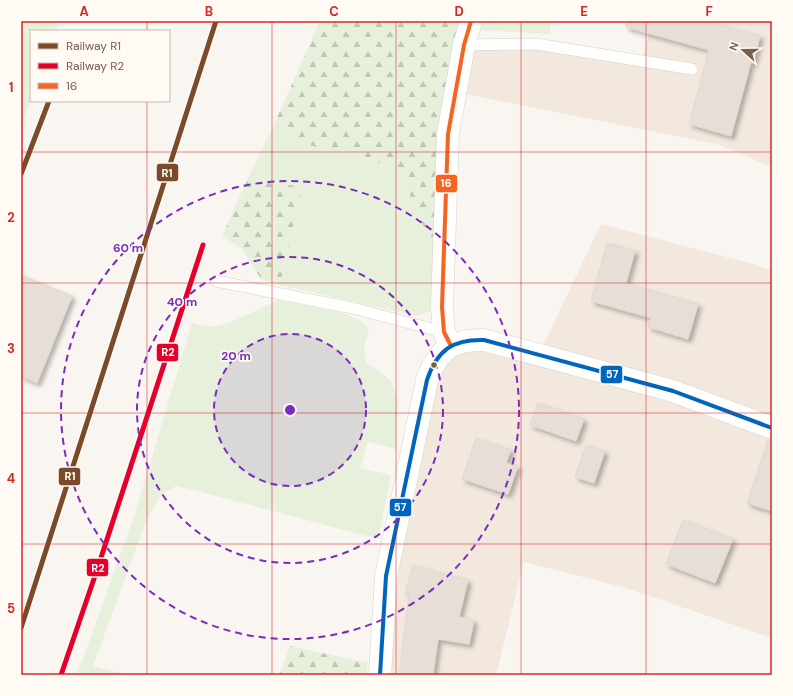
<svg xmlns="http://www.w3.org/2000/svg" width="793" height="696" font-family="'DM Sans',sans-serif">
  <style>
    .residential { fill: #f2e8de }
    .green { fill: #e7f0db }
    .forest { fill: url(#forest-firs) }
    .building { fill: #e6ded7; stroke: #e2d8d2; filter: url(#shadow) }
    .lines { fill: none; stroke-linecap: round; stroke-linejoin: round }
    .lane-casing { stroke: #d7d1cb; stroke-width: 12 }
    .street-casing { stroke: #d7d1cb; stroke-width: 23 }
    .lane { stroke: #fefefd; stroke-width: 11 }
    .street { stroke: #fefefd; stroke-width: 22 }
    .bus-1-casing { stroke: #fffaf3; stroke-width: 7 }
    .bus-2-casing { stroke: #fffaf3; stroke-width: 7 }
    .bus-1 { stroke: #f26522; stroke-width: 4 }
    .bus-2 { stroke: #0065bd; stroke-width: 4 }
    .rail-1-casing { stroke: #fffaf3; stroke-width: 8 }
    .rail-2-casing { stroke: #fffaf3; stroke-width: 8 }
    .rail-1 { stroke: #7a4b2a; stroke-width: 5 }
    .rail-2 { stroke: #e4002b; stroke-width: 5 }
    .grid { fill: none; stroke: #d62828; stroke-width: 1; stroke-opacity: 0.55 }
    .ring { fill: none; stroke: #7b2cbf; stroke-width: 2; stroke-dasharray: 7 5 }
    .bus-dot { fill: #7a5c4d; stroke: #fffaf3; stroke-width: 1.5 }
    .centre { fill: #7b2cbf; stroke: #fffaf3; stroke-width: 2 }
    .ring-label { font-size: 12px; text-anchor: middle; font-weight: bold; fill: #7b2cbf; stroke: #fffaf3; stroke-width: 3.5; stroke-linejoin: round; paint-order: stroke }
    .line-badge { stroke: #fffaf3; stroke-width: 1.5 }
    .badge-label { font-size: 11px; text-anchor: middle; font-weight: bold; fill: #fff }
    .neatline { fill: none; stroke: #d62828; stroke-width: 1.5 }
    .grid-label { font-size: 13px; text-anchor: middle; font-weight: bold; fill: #d62828 }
  </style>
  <defs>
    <pattern id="forest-firs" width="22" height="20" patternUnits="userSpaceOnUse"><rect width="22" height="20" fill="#e7f0db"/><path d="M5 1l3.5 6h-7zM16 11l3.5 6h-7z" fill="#c0c6b4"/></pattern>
    <filter id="shadow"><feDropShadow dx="3.5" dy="3.5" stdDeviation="2" flood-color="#0004"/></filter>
  </defs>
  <rect width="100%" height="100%" fill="#f9f5f0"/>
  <path class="residential" d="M653,21H772V167L717,144L455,92L464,45L536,44L641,61Z
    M601,224L753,264L772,271V638L626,588L524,562L496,675H380L427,380L447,349L539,354Z"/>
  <path class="green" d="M21,21H59L55,31H31V99L21,127Z
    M480,21H551L550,34L478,30Z
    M273,127L312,146L353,153L382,164L406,185L418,215L430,238L438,250L435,287L430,311L417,316L280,285L301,191L295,186L248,178Z
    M279,300L346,314L361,321L369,331L364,346L366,362L390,380L399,400L397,419V449L368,442L360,468L391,475L378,539L198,491L176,486L160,495L145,524L93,666L126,675H77L134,517L192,323L210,327L229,323Z"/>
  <path class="forest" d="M320,21H462L438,250L430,238L418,215L406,185L382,164L353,153L312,146L273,127Z
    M248,178L295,186L301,191L280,285L261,279L242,249L222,236Z
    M290,646L368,663L366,675H279Z"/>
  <path class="building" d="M627,21H706L760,36L753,63L751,62L731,136L689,124L709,50L626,27Z
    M607,243L635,251L626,283L698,304L688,339L648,327L651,318L591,301Z
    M21,275L72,296L37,383L21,376Z
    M538,403L584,419L576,441L530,425Z
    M476,438L511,450L506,463L518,466L508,494L462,479Z
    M768,440H772V511L747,503Z
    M586,445L605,451L594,483L575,477Z
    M683,520L733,539L715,583L666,564Z
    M413,565L468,580L459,617L474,620L469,644L438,639L433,675H399L409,595L405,594Z"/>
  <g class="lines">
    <g class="lane-casing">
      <path id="lane" d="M464,45L536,44L692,69
        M216,281L352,308L444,332"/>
    </g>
    <g class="street-casing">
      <path id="street" d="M451,346L444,332L442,307L448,134L464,45L471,21
        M380,675L386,576L427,380C437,350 453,339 484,340L673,391L772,428"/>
    </g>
    <use href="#lane" class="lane"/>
    <use href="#street" class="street"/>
    <g class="bus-1-casing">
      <path id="bus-1" d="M451,346L444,332L442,307L448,134L464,45L471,21"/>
    </g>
    <g class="bus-2-casing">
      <path id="bus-2" d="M380,675L386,576L427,380C437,350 453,339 484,340L673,391L772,428"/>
    </g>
    <use href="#bus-1" class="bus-1"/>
    <use href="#bus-2" class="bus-2"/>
    <g class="rail-1-casing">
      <path id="rail-1" d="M21,174L49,101
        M21,628L216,21"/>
    </g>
    <g class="rail-2-casing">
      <path id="rail-2" d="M61,675L97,570L203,245"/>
    </g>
    <use href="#rail-1" class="rail-1"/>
    <use href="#rail-2" class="rail-2"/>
  </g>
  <path class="grid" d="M147,21V31M272,21V675M396,21V675M521,21V675M646,21V675M147,101V675M21,152H772M21,283H772M21,413H772M21,544H772"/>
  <circle cx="290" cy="410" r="76" fill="#7b2cbf" fill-opacity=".12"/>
  <g class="ring">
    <circle cx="290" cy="410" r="76"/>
    <circle cx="290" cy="410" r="153"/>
    <circle cx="290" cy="410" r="229"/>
  </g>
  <circle class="bus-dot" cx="434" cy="365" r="3.5"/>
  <circle cx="290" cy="410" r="6" class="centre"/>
  <g class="ring-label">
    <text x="128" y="252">60 m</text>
    <text x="182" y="306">40 m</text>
    <text x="236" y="360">20 m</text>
  </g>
  <g class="line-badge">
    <rect x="156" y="163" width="23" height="19" rx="4" fill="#7a4b2a"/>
    <rect x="435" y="174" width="23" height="19" rx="4" fill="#f26522"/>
    <rect x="156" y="343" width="23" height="19" rx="4" fill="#e4002b"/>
    <rect x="600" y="365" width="23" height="19" rx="4" fill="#0065bd"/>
    <rect x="58" y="467" width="23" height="19" rx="4" fill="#7a4b2a"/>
    <rect x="389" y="498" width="23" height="19" rx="4" fill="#0065bd"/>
    <rect x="86" y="558" width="23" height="19" rx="4" fill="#e4002b"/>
  </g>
  <g class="badge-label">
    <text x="167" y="177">R1</text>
    <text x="446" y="187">16</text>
    <text x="168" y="356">R2</text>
    <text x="612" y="378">57</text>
    <text x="70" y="480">R1</text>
    <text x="400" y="511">57</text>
    <text x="98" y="572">R2</text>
  </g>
  <rect width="793" height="696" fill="none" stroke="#fffaf3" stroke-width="44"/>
  <rect x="30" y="30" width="140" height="72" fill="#fffaf3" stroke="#cabbb1"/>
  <rect x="38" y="43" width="20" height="6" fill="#7a4b2a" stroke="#cabbb1"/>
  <text x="66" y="50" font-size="12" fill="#7a5c4d">Railway R1</text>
  <rect x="38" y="63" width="20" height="6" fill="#e4002b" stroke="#cabbb1"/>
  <text x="66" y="70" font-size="12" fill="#7a5c4d">Railway R2</text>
  <rect x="38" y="83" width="20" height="6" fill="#f26522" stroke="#cabbb1"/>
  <text x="66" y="90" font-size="12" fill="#7a5c4d">16</text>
  <g transform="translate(743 50) rotate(291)" stroke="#fffaf3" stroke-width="3" paint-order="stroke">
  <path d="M0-3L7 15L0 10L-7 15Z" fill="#7a5c4d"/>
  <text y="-6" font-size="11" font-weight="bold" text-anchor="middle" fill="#7a5c4d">N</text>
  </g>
  <rect x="22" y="22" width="749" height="652" class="neatline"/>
  <g class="grid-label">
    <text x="84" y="16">A</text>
    <text x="209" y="16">B</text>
    <text x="334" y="16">C</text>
    <text x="459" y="16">D</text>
    <text x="584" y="16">E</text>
    <text x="709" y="16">F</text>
    <text x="11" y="92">1</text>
    <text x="11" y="222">2</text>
    <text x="11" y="353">3</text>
    <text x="11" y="483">4</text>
    <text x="11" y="613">5</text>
  </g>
</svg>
